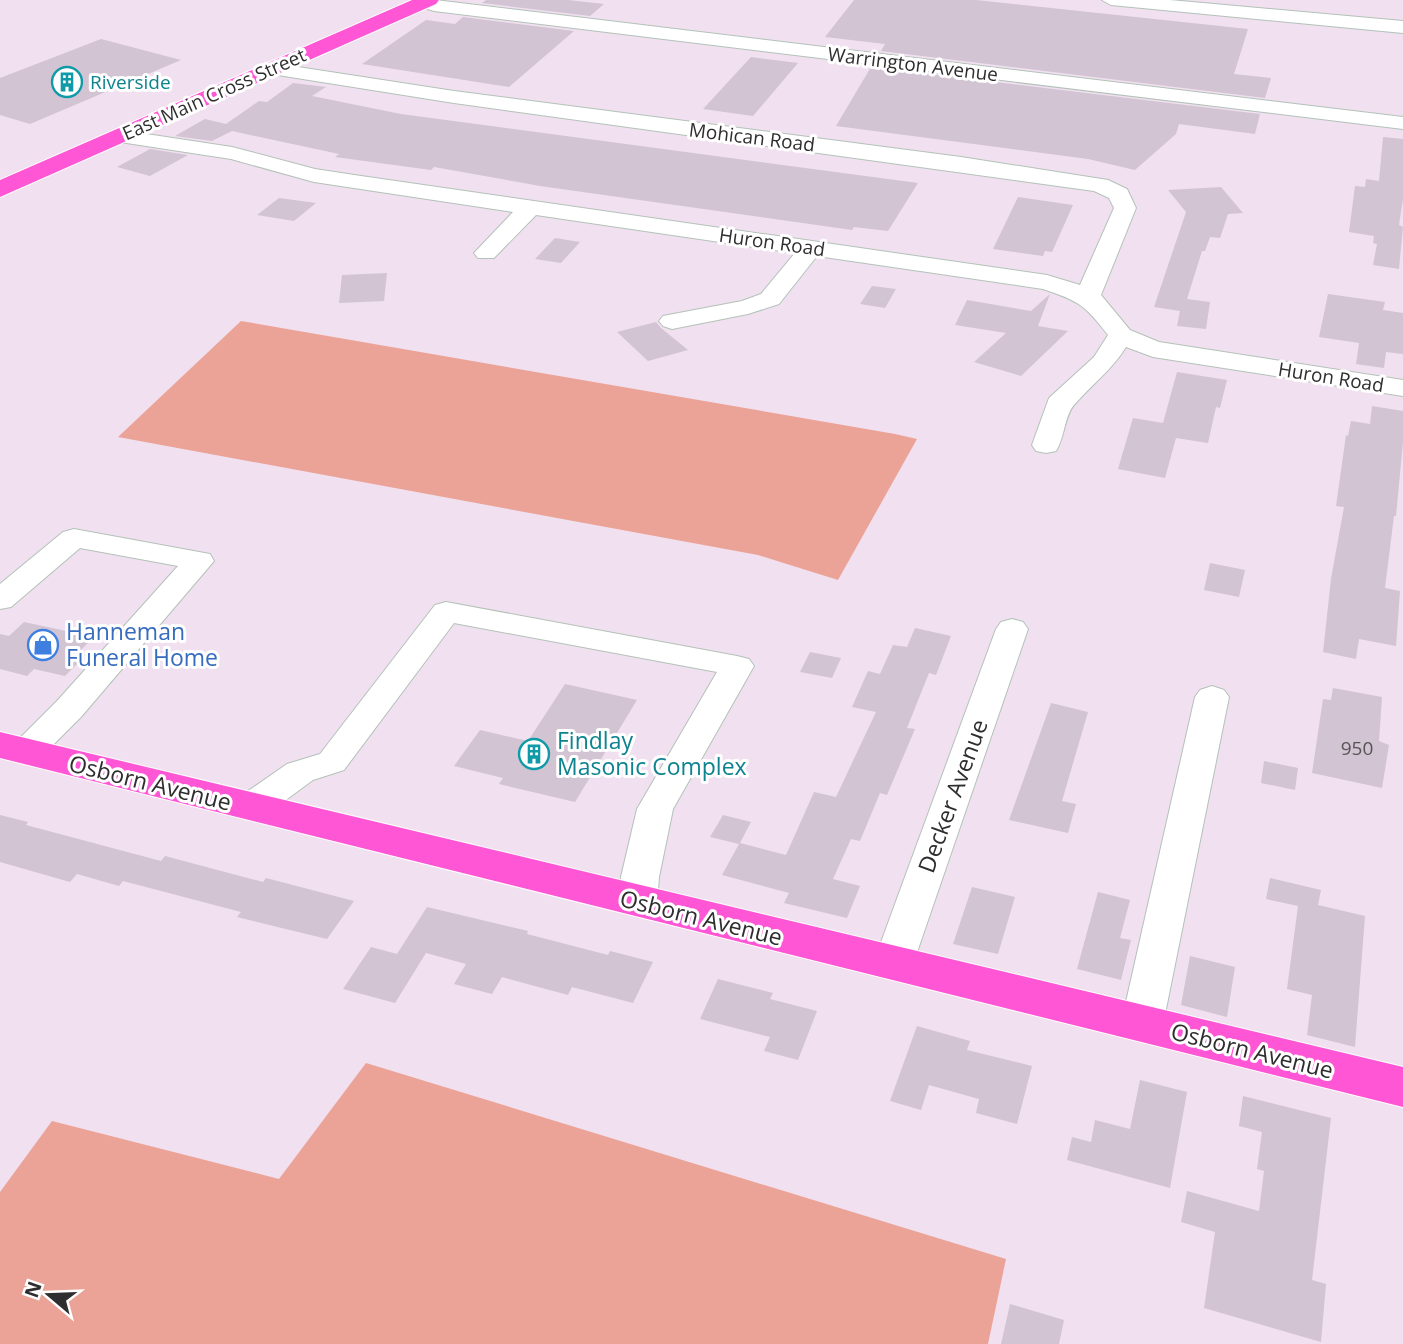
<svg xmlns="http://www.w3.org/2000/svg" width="1403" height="1344" font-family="'Open Sans',sans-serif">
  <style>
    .green { fill: #eca397 }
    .building { fill: #d2c4d2 }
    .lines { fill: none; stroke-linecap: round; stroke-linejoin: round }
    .minor-casing { stroke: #b3c2b8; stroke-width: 2 }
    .major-casing { stroke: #fff; stroke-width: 2 }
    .minor { fill: #fff; fill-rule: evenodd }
    .major { fill: #ff56d6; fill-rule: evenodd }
    .labels { text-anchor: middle; stroke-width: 6; stroke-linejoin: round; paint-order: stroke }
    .far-street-label { font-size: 19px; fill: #2e2e2e; stroke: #fff }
    .far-culture-label { font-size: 19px; fill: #0d838f; stroke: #fff; text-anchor: start }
    .number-label { font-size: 19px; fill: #575457 }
    .shop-label { font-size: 23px; fill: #366cbe; stroke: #fff; text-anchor: start }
    .culture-label { font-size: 23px; fill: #0d838f; stroke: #fff; text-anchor: start }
    .street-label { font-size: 23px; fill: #2e2e2e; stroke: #fff }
  </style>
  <rect width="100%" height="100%" fill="#f0e0f0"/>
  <path class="green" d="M241,321L895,434L917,439L838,580L758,555L118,437Z
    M366,1063L1006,1259L988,1344H0V1192L52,1121L279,1179Z"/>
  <path class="building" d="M486,0H568L604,4L590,16L482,3Z
    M854,0H976L1248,29L1234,74L1271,78L1265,98L881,51L885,44L825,37Z
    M463,17L574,31L509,87L362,64L426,20L455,24Z
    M101,39L181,60L30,124L0,115V78Z
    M751,57L798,63L753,116L703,109Z
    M871,67L1260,114L1255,134L1179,124L1176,134L1135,170L1088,159L836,126Z
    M293,83L326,87L312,96L401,114L918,183L888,231L854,227L852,230L540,186L434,167L431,170L335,157L339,154L232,131L212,141L175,136L205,119L226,124L259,101L267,102Z
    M1383,137L1403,139V199L1399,225L1403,227L1399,269L1373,265L1377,244L1373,243L1374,236L1349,232L1355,186L1365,187L1366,179L1379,181Z
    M150,149L188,155L150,176L117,167Z
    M1221,187L1243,213L1228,214L1220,238L1210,237L1205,251H1202L1187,299L1210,302L1206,329L1177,326L1180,311L1154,307L1186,212L1168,190Z
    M1018,197L1073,205L1052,252L1045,251L1043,256L993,249Z
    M279,198L316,203L294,221L257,215Z
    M555,238L580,242L561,263L535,259Z
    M387,273L384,301L339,303L342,275Z
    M872,286L896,289L885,308L860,304Z
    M1050,294L1038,326L1068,331L1021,376L974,362L1006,333L955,325L967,300L1031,311Z
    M1328,294L1385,302L1383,310L1403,313V354L1386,352L1384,368L1356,364L1359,343L1319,337Z
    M656,322L661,328L688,350L648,361L617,332Z
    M1177,372L1227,380L1220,408L1216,407L1208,443L1176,438L1165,478L1118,469L1133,418L1163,423Z
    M1372,406L1403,411V442L1396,516H1394L1385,588L1400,591L1396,646L1359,639L1356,659L1323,652L1331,579L1344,507L1336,506L1346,435L1348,436L1351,421L1370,424Z
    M1210,563L1245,570L1239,597L1204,590Z
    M24,622L94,637L78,653L86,655L65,676L34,669L27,676L0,669V634L9,636Z
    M915,628L951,636L936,675L929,673L907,728L915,729L887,795L880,793L860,841L851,839L833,879L860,886L847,918L784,903L789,893L722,875L739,844L710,837L723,815L751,822L740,843L786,855L814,792L836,797L876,712L852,707L868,671L880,674L893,645L907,647Z
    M810,652L841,658L832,678L800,672Z
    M565,684L637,700L575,802L499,784L503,778L454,766L480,730L528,741Z
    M1333,688L1382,697L1379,741L1389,745L1382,788L1312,773L1323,699L1331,700Z
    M1051,703L1088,712L1062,801L1076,804L1068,833L1009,820Z
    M1264,761L1298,768L1295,790L1261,783Z
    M0,815L28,822L26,825L161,861L165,856L263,882L266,878L354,901L327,939L237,917L241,912L123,881L119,886L77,874L70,882L0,862Z
    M1270,878L1321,890L1318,905L1365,916L1355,1047L1307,1035L1312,995L1287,989L1298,906L1266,899Z
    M972,887L1015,897L998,954L953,944Z
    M1098,892L1130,900L1120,938L1131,940L1121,980L1077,969Z
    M427,907L528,931L527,934L608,955L610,951L653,962L633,1003L572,987L568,995L502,977L492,994L454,984L466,964L426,953L395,1003L343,989L371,947L397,954Z
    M1190,956L1235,967L1227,1017L1181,1005Z
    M718,979L773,993L770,999L817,1011L798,1060L764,1051L770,1037L700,1019Z
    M917,1026L970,1041L967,1050L1032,1066L1017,1124L976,1113L979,1099L929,1085L921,1110L890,1101Z
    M1140,1080L1187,1092L1170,1188L1067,1160L1072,1137L1091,1142L1095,1120L1130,1129Z
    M1243,1096L1331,1118L1312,1280L1326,1284L1321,1342L1204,1308L1215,1232L1181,1222L1187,1191L1259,1211L1264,1171L1257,1169L1262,1132L1239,1126Z
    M1010,1304L1064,1320L1059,1344H1001Z"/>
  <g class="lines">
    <g class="minor-casing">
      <path id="minor" d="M416,0H435L1403,117V129L434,11L418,6Z
        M1102,0H1170L1403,21V33L1111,5Z
        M272,63L454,91L961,157L1108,180L1127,189L1136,208L1101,295L1130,330L1159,342L1403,380V396L1153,357L1126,347C1112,370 1092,384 1074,405C1064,417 1065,437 1056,451L1046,453L1036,451L1032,445L1049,398L1094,357L1108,335C1085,305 1079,301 1043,289L817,256L779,304L748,314L672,329L663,326L659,321L663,316L742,301L761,294L795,253L536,215L494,258H478L474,253L513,212L314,182L231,159L120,142L113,140L109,136L113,132L120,130L232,147L315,169L361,176L1047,275L1080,285L1114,208L1109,198L1094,191L454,103L265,73L262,69L265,65Z
        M74,529L199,552L210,554L214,561L81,717L38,760L26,763L14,760L8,752L14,744L57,701L178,566L80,548L11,607L0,609V584L63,532Z
        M446,602L737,656L749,659L754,666L673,809L659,877L657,902L652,912L638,916L624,912L619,902L621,877L637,809L717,672L454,623L344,770L313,780L264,816L251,819L238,816L233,807L238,798L287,764L320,754L435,605Z
        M1012,619L1023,622L1028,629L913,964L907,974L893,979L879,974L873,964L996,629L1001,622Z
        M1212,686L1224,690L1229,697L1163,1024L1157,1035L1142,1040L1127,1035L1121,1024L1195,697L1200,690Z"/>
    </g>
    <g class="major-casing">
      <path id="major" d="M412,0H439L436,4L0,197V180Z
        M0,732L1403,1067V1107L0,758Z"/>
    </g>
    <use href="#minor" class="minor"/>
    <use href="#major" class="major"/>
  </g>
  <defs>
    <g id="building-ring" transform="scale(1.575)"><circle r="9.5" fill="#fff" stroke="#0f9aa8" stroke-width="1.5"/><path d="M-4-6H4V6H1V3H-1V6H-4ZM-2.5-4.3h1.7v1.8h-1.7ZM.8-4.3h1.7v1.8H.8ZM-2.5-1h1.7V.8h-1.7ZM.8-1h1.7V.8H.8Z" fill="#0f9aa8"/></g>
    <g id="shop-ring" transform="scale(1.575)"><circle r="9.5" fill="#fff" stroke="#3f7fe0" stroke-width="1.5"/><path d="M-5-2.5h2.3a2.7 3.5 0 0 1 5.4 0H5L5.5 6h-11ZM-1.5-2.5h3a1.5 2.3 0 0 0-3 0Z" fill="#3f7fe0"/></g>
  </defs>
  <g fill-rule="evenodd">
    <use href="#building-ring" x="67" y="82"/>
    <use href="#shop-ring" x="43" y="645"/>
    <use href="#building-ring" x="534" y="754"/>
  </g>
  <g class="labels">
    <g class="far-street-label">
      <text transform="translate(913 64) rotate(7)" y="7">Warrington Avenue</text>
      <text transform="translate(214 94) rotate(-24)" y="7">East Main Cross Street</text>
      <text transform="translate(752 137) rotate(7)" y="7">Mohican Road</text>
      <text transform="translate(772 242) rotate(8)" y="7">Huron Road</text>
      <text transform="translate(1331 377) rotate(9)" y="7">Huron Road</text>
    </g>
    <g class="far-culture-label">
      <text x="90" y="89">Riverside</text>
    </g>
    <g class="number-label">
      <text x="1357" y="755">950</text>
    </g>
    <g class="shop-label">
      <text x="66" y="640">Hanneman<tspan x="66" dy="26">Funeral Home</tspan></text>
    </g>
    <g class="culture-label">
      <text x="557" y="749">Findlay<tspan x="557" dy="26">Masonic Complex</tspan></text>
    </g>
    <g class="street-label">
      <text transform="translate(150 783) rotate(14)" y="8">Osborn Avenue</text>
      <text transform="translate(953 796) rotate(-70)" y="8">Decker Avenue</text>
      <text transform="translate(701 918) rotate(14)" y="8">Osborn Avenue</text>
      <text transform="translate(1252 1051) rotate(14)" y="8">Osborn Avenue</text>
    </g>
  </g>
  <g transform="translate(49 1295) rotate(289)" stroke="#ffffff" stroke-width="5" paint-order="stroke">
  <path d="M0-5L12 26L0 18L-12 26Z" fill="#2e2e2e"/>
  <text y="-10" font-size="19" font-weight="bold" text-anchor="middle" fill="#2e2e2e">N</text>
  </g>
</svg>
